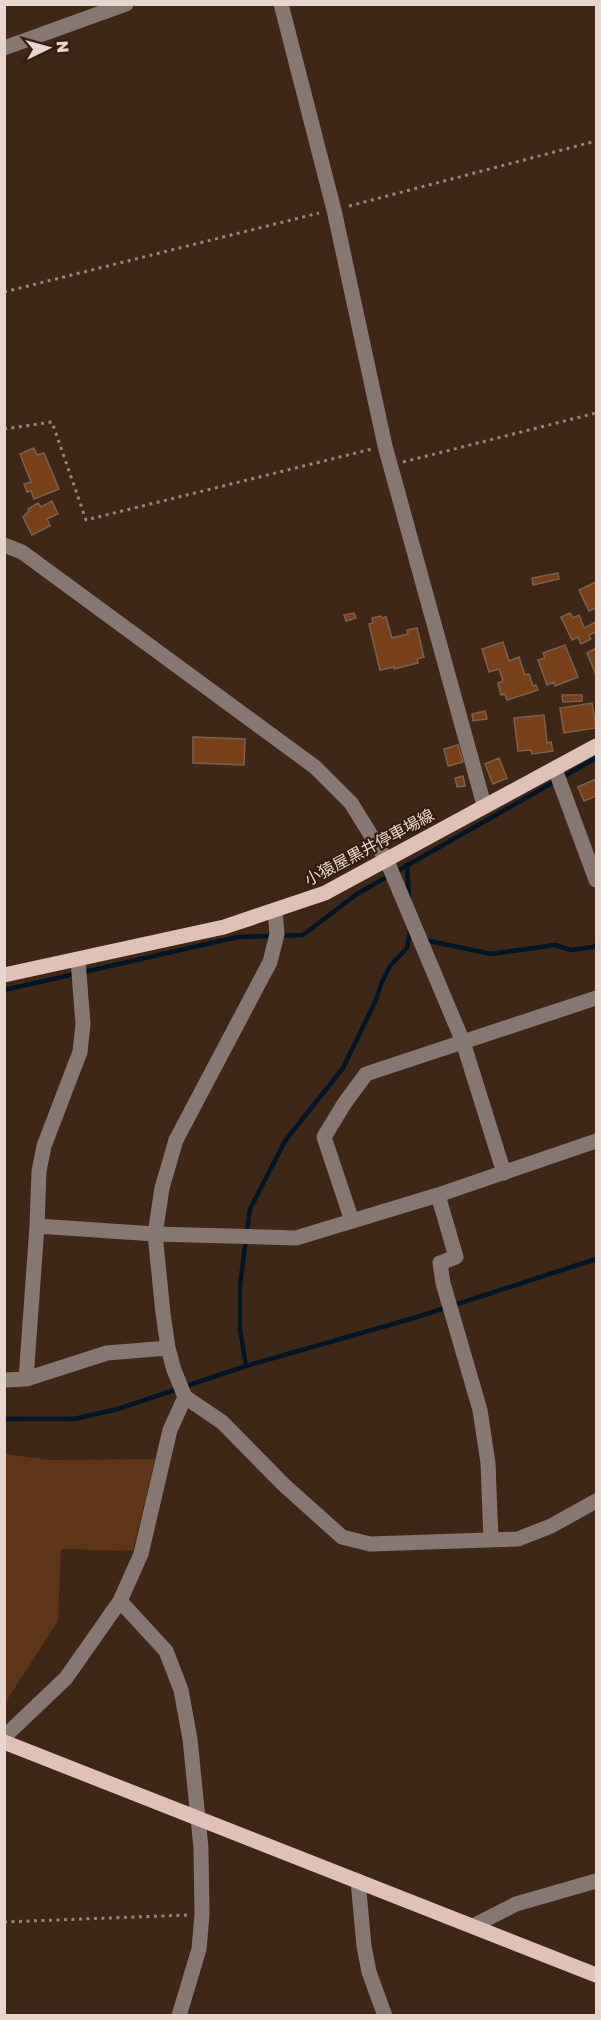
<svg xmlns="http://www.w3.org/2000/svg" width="601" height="2020" font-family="'Golos Text','Noto Sans JP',sans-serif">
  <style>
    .green { fill: #5e3519 }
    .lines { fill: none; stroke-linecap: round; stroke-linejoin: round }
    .stream { stroke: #001525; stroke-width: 4.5 }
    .building { fill: #774019; stroke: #7b6050; stroke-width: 1.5 }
    .path { stroke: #998579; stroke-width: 3; stroke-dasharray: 3 4.5; stroke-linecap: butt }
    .minor { stroke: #867773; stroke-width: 15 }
    .major { stroke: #dfc1b8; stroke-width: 15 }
    .labels { text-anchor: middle; stroke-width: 4.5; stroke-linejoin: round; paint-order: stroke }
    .street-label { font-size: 16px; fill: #e6d6cd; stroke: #341d0e }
  </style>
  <rect width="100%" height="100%" fill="#3f2718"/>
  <path class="green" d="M5,1454L49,1460L155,1459L133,1551L61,1549L58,1621L5,1703Z"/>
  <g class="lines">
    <path class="stream" d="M407,865L409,898
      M425,940L491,954L555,945L571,950L593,947L596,945
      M4,990L238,937L303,935L357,894L596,758
      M246,1366L240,1329V1285L250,1209L285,1141L343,1068L375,1002L382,982L390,966L407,948L410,930
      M4,1419H74L118,1409L246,1366L414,1318L596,1259"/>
  </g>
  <path class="building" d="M34,448L37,455L44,453L59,489L34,499L31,491L27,492L24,484L31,482L20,454Z
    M52,501L58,514L47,519L50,526L32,535L23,517L29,511L28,509L38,503L41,507Z
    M558,573L559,579L533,585L532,578Z
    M596,582V608L589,611L579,590Z
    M354,613L356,618L346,621L344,615Z
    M570,613L573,618L579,615L584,628L596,622V632L589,635L591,639L581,644L578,637L572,640L561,617Z
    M381,616L382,618L386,617L392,638L408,634L407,630L417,628L424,657L417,659L418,663L394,669V667L380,670L369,624L373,623L372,618Z
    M503,642L509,661L519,657L525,675L529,674L533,686L536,685L538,690L507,700L505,694L501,695L498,683L503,681L499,669L489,672L482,649Z
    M565,645L578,677L555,686L554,682L547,685L538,660L545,658L543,653Z
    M596,648V675L587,653Z
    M562,695H582V701L563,702Z
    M592,703L596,728L564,733L560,708Z
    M485,711L487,719L473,721L472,714Z
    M544,715L547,743L551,742L553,751L532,754L531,750L518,751L514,718Z
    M193,737L245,739L244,765L193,763Z
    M458,745L463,762L448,766L444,749Z
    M499,758L507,778L493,784L485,764Z
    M463,776L465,786L457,787L455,778Z
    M596,779V796L584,801L578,787Z"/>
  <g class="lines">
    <path class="path" d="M349,206L596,141
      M4,292L319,213
      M4,429L52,422L86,520L372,449
      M403,462L596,413
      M4,1922L188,1915"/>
    <path class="minor" d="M281,4L334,210L385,446L484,805
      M4,48L126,4
      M4,545L22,552L315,767L351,803L387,861L463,1042L504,1173
      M555,769L596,880
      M275,911L277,934L270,962L176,1140L162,1188L155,1234L163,1313L168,1348L174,1370L185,1397L222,1422L284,1485L342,1537L370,1544L518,1539L551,1526L596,1501
      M438,1195L456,1257L440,1263L443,1283L480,1410L488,1463L491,1540
      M352,1221L324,1137L344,1104L366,1074L596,998
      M37,1226L39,1171L44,1146L80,1052L83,1024L78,960
      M26,1379L37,1226L155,1234L296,1238L438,1195L596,1141
      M4,1380L26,1379L107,1353L168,1348
      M120,1601L166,1651L181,1690L190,1739L201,1848L202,1915L199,1949L179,2016
      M4,1737L66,1678L120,1601L141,1554L170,1430L185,1397
      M358,1881L364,1946L369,1972L385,2016
      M473,1926L516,1904L596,1881"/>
    <path class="major" d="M4,975L224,927L325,893L596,746
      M4,1742L596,1975"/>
  </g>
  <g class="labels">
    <g class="street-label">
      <text transform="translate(369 847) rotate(-28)" y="6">小猿屋黒井停車場線</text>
    </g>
  </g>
  <rect width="601" height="2020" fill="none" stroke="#e6d6cd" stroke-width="12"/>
  <g transform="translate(48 48) rotate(85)" stroke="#341d0e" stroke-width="4.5" paint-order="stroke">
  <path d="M0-4.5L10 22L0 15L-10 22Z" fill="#e6d6cd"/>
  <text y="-9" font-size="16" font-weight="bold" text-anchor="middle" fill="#e6d6cd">N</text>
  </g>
</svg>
